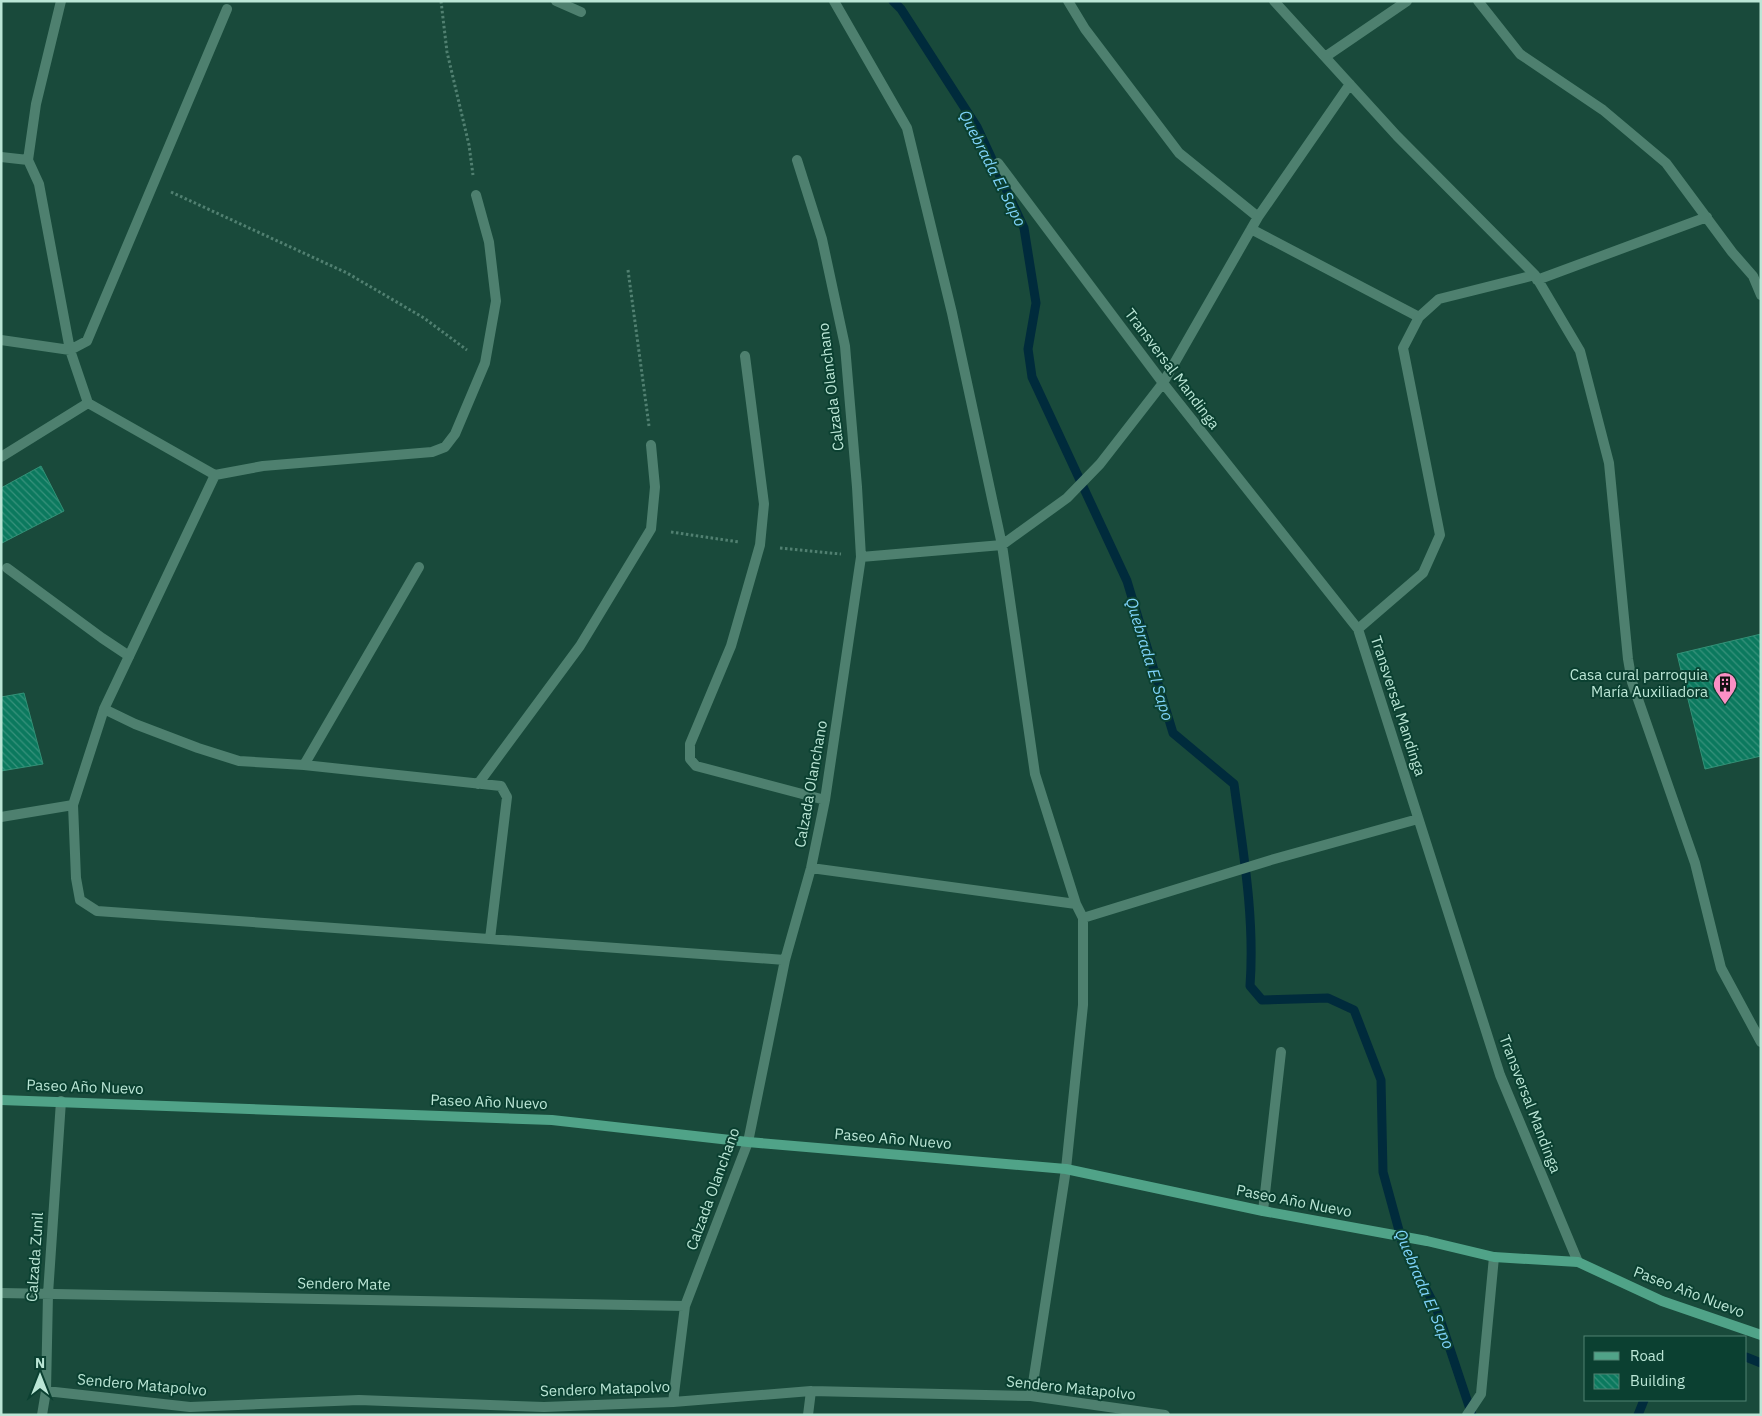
<svg xmlns="http://www.w3.org/2000/svg" width="1762" height="1416" font-family="'IBM Plex Sans',sans-serif">
  <style>
    .lines { fill: none; stroke-linecap: round; stroke-linejoin: round }
    .stream { stroke: #002b3c; stroke-width: 9 }
    .building { fill: url(#building-back-hatch); stroke: #329176 }
    .path { stroke: #518071; stroke-width: 3; stroke-dasharray: 2.5 2.5; stroke-linecap: butt }
    .lane { stroke: #4e806f; stroke-width: 10 }
    .street { stroke: #4e806f; stroke-width: 10 }
    .secondary { stroke: #50a388; stroke-width: 10 }
    .labels { text-anchor: middle; stroke-width: 4; stroke-linejoin: round; paint-order: stroke }
    .street-label { font-size: 15px; fill: #bbe6d6; stroke: #0b4031 }
    .poi-label { font-size: 15px; fill: #bbe6d6; stroke: #0b4031; text-anchor: end }
    .water-label { font-size: 16px; font-style: italic; fill: #7fd3fa; stroke: #0b4031 }
  </style>
  <defs>
    <pattern id="building-back-hatch" width="6" height="6" patternUnits="userSpaceOnUse" patternTransform="scale(1.25)"><rect width="6" height="6" fill="#0b795e"/><path d="M-1 5l2 2M0 0l6 6M5-1l2 2" fill="none" stroke="#38927c"/></pattern>
  </defs>
  <rect width="100%" height="100%" fill="#194a3b"/>
  <g class="lines">
    <path class="stream" d="M893,1L901,9L977,127L1024,228L1036,303L1028,349L1032,377L1127,581L1173,733L1234,784C1243,851 1255,918 1250,986L1262,1000L1328,998L1354,1010L1381,1080L1383,1172L1403,1245L1437,1310L1472,1415
      M1746,1357L1761,1363
      M1638,1415L1644,1400"/>
  </g>
  <path class="building" d="M41,466L64,511L2,543L1,488Z
    M1761,634V756L1705,769L1677,654Z
    M24,693L43,764L1,771V697Z"/>
  <g class="lines">
    <path class="path" d="M441,1L447,52L469,145L473,175
      M171,192L347,273L424,318L467,350
      M628,270L649,426
      M671,532L739,542
      M780,548L841,554"/>
    <path class="lane" d="M7,568L102,638L129,656
      M1263,1211L1281,1052"/>
    <path class="street" d="M61,1L36,104L28,160L39,184L70,350L88,403L215,475L263,466L432,452L445,447L455,434L485,363L496,301L489,242L476,195
      M556,1L581,12
      M834,1L907,128L952,313L1002,545L1035,774L1076,904L1083,918V1005L1066,1169L1031,1396
      M1068,1L1085,29L1179,153L1258,217
      M1274,1L1397,136L1535,275L1580,351L1609,463L1628,659L1632,682L1695,863L1721,968L1761,1042
      M1478,1L1520,54L1603,110L1666,163L1732,252L1753,276L1761,295
      M1325,57L1407,1
      M1,157L28,160
      M998,163L1163,383L1358,629L1500,1075L1578,1262
      M1251,229L1419,317
      M1537,280L1707,217
      M1,340L70,350L87,341L227,9
      M745,356L764,504L760,545L731,646L690,744V759L696,766L825,800
      M1,457L88,403
      M215,475L104,709L73,805L76,878L80,900L97,911L785,960
      M861,557L1002,545L1067,498L1100,464L1163,383L1258,217L1350,84
      M1358,629L1423,573L1440,535L1403,348L1419,317L1439,299L1535,275
      M104,709L135,724L198,748L239,761L304,765L501,786L507,797L490,939
      M304,765L419,567
      M478,784L580,646L651,529L655,487L651,445
      M1,817L73,805
      M811,868L1076,904
      M1083,918L1271,860L1418,819
      M1,1293L685,1306
      M46,1391L190,1407L359,1400L544,1407L673,1402L811,1391L1031,1396L1165,1415
      M673,1402L685,1306L748,1142L785,960L811,868L825,800L861,557L857,487L845,346L822,239L797,160
      M42,1415L46,1391L48,1294L61,1101
      M808,1415L811,1391
      M1467,1415L1481,1394L1494,1257"/>
    <path class="secondary" d="M1,1100L552,1120L748,1142L1066,1169L1263,1211L1427,1241L1494,1257L1578,1262L1662,1301L1761,1335"/>
  </g>
  <defs>
    <g id="building-pin" transform="scale(1.25)"><path d="M0 17L-7.5 6A9.5 9.5 0 1 1 7.5 6Z" fill="#fb8fc4" stroke="#0b4031"/><path d="M-4-6H4V6H1V3H-1V6H-4ZM-2.5-4.3h1.7v1.8h-1.7ZM.8-4.3h1.7v1.8H.8ZM-2.5-1h1.7V.8h-1.7ZM.8-1h1.7V.8H.8Z" fill="#111"/></g>
  </defs>
  <g fill-rule="evenodd">
    <use href="#building-pin" x="1725" y="684"/>
  </g>
  <g class="labels">
    <g class="street-label">
      <text transform="translate(1172 369) rotate(53)" y="5">Transversal Mandinga</text>
      <text transform="translate(831 387) rotate(-97)" y="5">Calzada Olanchano</text>
      <text transform="translate(1398 706) rotate(72)" y="5">Transversal Mandinga</text>
      <text transform="translate(811 784) rotate(-80)" y="5">Calzada Olanchano</text>
      <text transform="translate(85 1087) rotate(2)" y="5">Paseo Año Nuevo</text>
      <text transform="translate(489 1102) rotate(2)" y="5">Paseo Año Nuevo</text>
      <text transform="translate(1530 1104) rotate(69)" y="5">Transversal Mandinga</text>
      <text transform="translate(893 1139) rotate(5)" y="5">Paseo Año Nuevo</text>
      <text transform="translate(713 1189) rotate(-70)" y="5">Calzada Olanchano</text>
      <text transform="translate(1294 1201) rotate(11)" y="5">Paseo Año Nuevo</text>
      <text transform="translate(35 1257) rotate(-86)" y="5">Calzada Zunil</text>
      <text transform="translate(344 1284) rotate(1)" y="5">Sendero Mate</text>
      <text transform="translate(1689 1292) rotate(21)" y="5">Paseo Año Nuevo</text>
      <text transform="translate(142 1385) rotate(5)" y="5">Sendero Matapolvo</text>
      <text transform="translate(1071 1388) rotate(6)" y="5">Sendero Matapolvo</text>
      <text transform="translate(605 1389) rotate(-2)" y="5">Sendero Matapolvo</text>
    </g>
    <g class="poi-label">
      <text x="1708" y="680">Casa cural parroquia<tspan x="1708" dy="17">María Auxiliadora</tspan></text>
    </g>
    <g class="water-label">
      <text transform="translate(993 168) rotate(63)" y="6">Quebrada El Sapo</text>
      <text transform="translate(1150 659) rotate(73)" y="6">Quebrada El Sapo</text>
      <text transform="translate(1425 1289) rotate(67)" y="6">Quebrada El Sapo</text>
    </g>
  </g>
  <rect width="1762" height="1416" fill="none" stroke="#bbe6d6" stroke-width="5"/>
  <rect x="1584" y="1336" width="162" height="65" fill="#0b4031" stroke="#518273"/>
  <rect x="1594" y="1352" width="25" height="8" fill="#50a388" stroke="#518273"/>
  <text x="1630" y="1361" font-size="15" fill="#bbe6d6">Road</text>
  <rect x="1594" y="1374" width="25" height="15" fill="url(#building-back-hatch)" stroke="#518273"/>
  <text x="1630" y="1386" font-size="15" fill="#bbe6d6">Building</text>
  <g transform="translate(40 1376)" stroke="#0b4031" stroke-width="4" paint-order="stroke">
  <path d="M0-4L9 19L0 12L-9 19Z" fill="#bbe6d6"/>
  <text y="-8" font-size="14" font-weight="bold" text-anchor="middle" fill="#bbe6d6">N</text>
  </g>
</svg>
